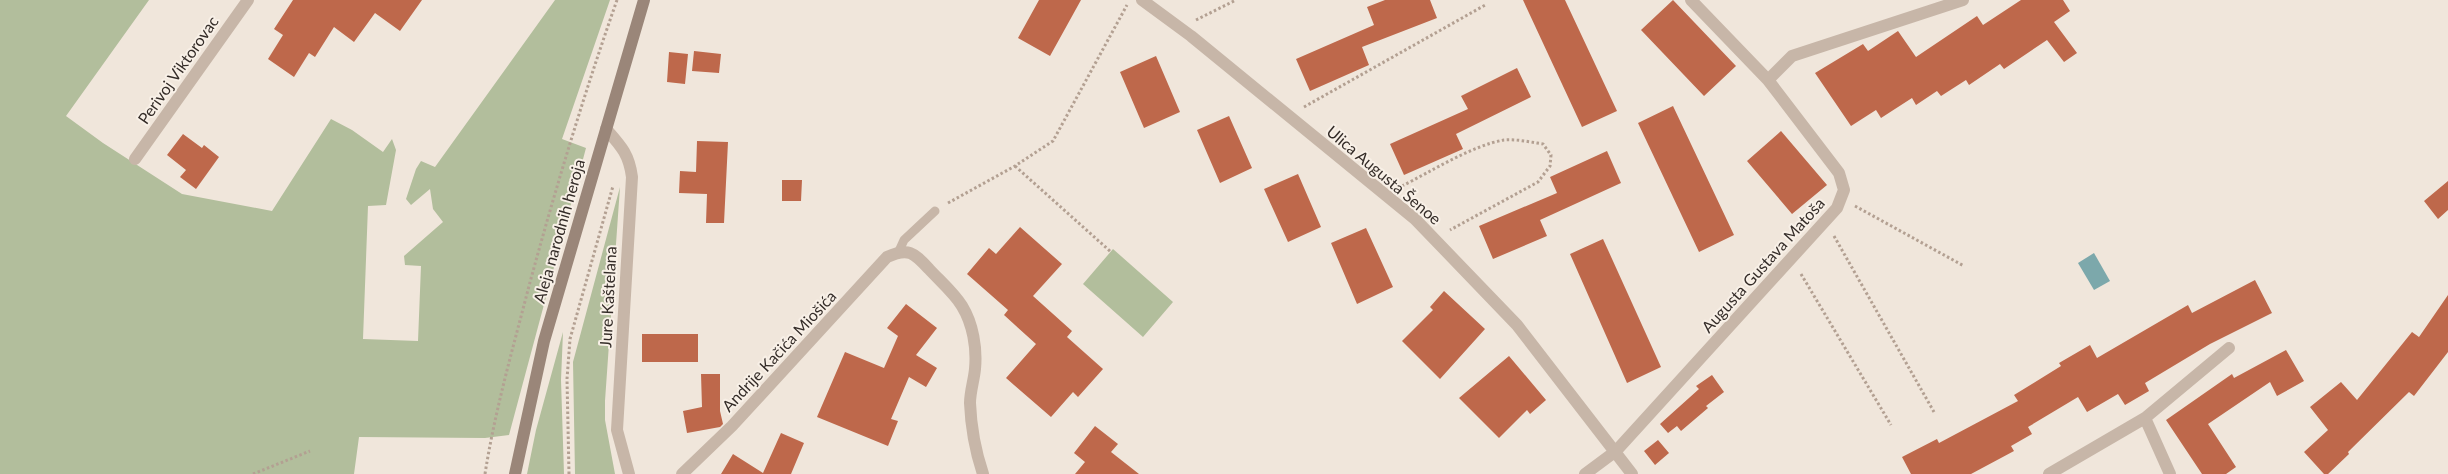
<svg xmlns="http://www.w3.org/2000/svg" width="2448" height="474" font-family="Lato,sans-serif">
  <style>
    .green { fill: #b2be9c }
    .water { fill: #7ca8ab }
    .building { fill: #be684b }
    .lines { fill: none; stroke-linecap: round; stroke-linejoin: round }
    .path { stroke: #b3a092; stroke-width: 3; stroke-dasharray: 2.5 2.5; stroke-linecap: butt }
    .lane { stroke: #c7b6a8; stroke-width: 9 }
    .street { stroke: #c7b6a8; stroke-width: 12 }
    .secondary { stroke: #9a8679; stroke-width: 12 }
    .labels { text-anchor: middle; stroke-width: 4; stroke-linejoin: round; paint-order: stroke }
    .street-label { font-size: 16px; fill: #342c28; stroke: #f8f0e7 }
  </style>
  <rect width="100%" height="100%" fill="#f0e6db"/>
  <path class="green" d="M0,0H149L66,116L103,143L182,194L272,211L331,119L352,130L383,152L392,139L396,150L386,205L368,206L363,339L418,341L421,266L405,265L404,256L443,222L433,209L430,189L411,205L406,199L416,169L421,161L435,167L555,0H610L562,139L586,148L509,435L485,438L359,437L354,474H0Z
    M620,187L605,401V420L615,474H575L573,362Z
    M1113,249L1173,302L1143,337L1083,284Z
    M563,332L561,380L564,474H527L536,430Z"/>
  <path class="water" d="M2094,253L2110,281L2094,290L2078,263Z"/>
  <path class="building" d="M293,0H422L400,31L375,13L354,42L334,27L315,57L309,53L294,77L268,59L283,35L274,29Z
    M1039,0H1081L1050,56L1018,38Z
    M1385,0H1430L1437,18L1362,47L1369,65L1310,91L1296,59L1374,25L1367,7Z
    M1523,0H1565L1617,111L1582,127Z
    M1673,0L1736,66L1704,96L1641,30Z
    M2021,0H2063L2070,11L2054,22L2077,53L2064,62L2047,40L2004,69L2000,64L1969,85L1966,80L1941,96L1937,91L1916,105L1912,98L1881,118L1876,110L1851,126L1815,73L1863,44L1868,51L1898,31L1916,57L1977,16L1983,25Z
    M694,51L721,54L719,73L692,71Z
    M669,52L688,54L685,84L667,82Z
    M1156,56L1180,112L1144,128L1120,72Z
    M1517,68L1531,97L1456,134L1463,149L1404,175L1390,144L1468,109L1461,96Z
    M1673,106L1734,235L1699,252L1638,123Z
    M1229,116L1252,168L1220,183L1197,130Z
    M1781,131L1827,185L1792,214L1747,161Z
    M183,134L202,148L204,145L219,157L196,189L180,177L186,170L167,155Z
    M697,141L728,142L724,223H706L707,194L679,193L680,171L696,172Z
    M1607,151L1621,183L1540,220L1547,236L1493,259L1479,226L1557,193L1550,177Z
    M1298,174L1321,227L1288,242L1264,189Z
    M782,180H802L801,201H782Z
    M2448,181V210L2438,219L2424,201Z
    M1020,227L1062,264L1033,296L1072,331L1067,337L1103,369L1078,397L1073,392L1051,417L1006,378L1036,344L1004,315L1008,310L967,274L989,248L996,254Z
    M1366,228L1393,287L1357,304L1331,243Z
    M1603,239L1661,367L1627,383L1570,254Z
    M2255,280L2272,313L2210,344L2145,383L2149,391L2125,405L2118,394L2087,412L2078,397L2028,427L2032,434L2011,446L2014,451L1971,474H1911L1902,457L1937,439L1939,443L2018,401L2014,395L2061,366L2059,363L2090,345L2097,358L2188,305L2192,313Z
    M1444,291L1485,329L1440,379L1402,341L1433,310L1430,307Z
    M2448,295V352L2414,396L2409,392L2348,452L2349,454L2328,474H2324L2304,452L2328,430L2310,407L2341,382L2357,400L2412,332L2419,337Z
    M906,304L937,328L916,355L937,368L926,387L909,377L891,419L898,421L888,446L817,417L845,352L884,368L898,336L887,328Z
    M642,334H698V362H642Z
    M2286,350L2304,381L2277,396L2270,382L2208,424L2236,467L2226,474H2202L2166,420L2232,374L2234,378Z
    M1509,356L1546,400L1530,414L1527,410L1499,438L1459,398Z
    M701,374H720V411L723,424L720,427L687,433L683,411L702,407Z
    M1712,375L1724,392L1706,406L1708,408L1681,431L1677,426L1668,433L1660,424L1699,389L1696,386Z
    M1095,426L1118,444L1111,452L1139,474H1075L1085,462L1074,453Z
    M781,433L804,443L791,474H721L733,454L763,473Z
    M1658,440L1669,453L1655,465L1644,451Z"/>
  <g class="lines">
    <path class="path" d="M1196,20L1236,0
      M1304,107L1487,4
      M1015,166L1111,252
      M1402,186C1430,172 1473,145 1504,140C1517,139 1530,142 1543,144L1551,155L1550,166L1538,182L1450,230
      M948,203L1015,166L1053,141L1127,5
      M1855,206L1964,266
      M1834,236L1934,412
      M1801,274L1891,425
      M253,474L310,451
      M485,474C495,410 513,348 529,286C555,190 584,94 617,0
      M569,474L567,379L570,339L613,186"/>
    <path class="lane" d="M899,251L904,240L935,211"/>
    <path class="street" d="M1142,0L1191,36L1415,219L1517,325L1632,474
      M1768,80L1792,56L1963,0
      M606,129C621,146 629,154 632,177L617,430L629,474
      M135,159L248,0
      M2145,418L2229,348
      M682,474L732,426L887,257C909,247 914,253 929,269C940,281 954,293 962,306C973,324 977,348 975,369C974,380 970,392 970,403C971,428 975,450 983,474
      M1585,474L1616,451L1837,208L1844,190L1839,173L1768,80L1691,0
      M2049,474L2145,418L2170,474"/>
    <path class="secondary" d="M515,474L544,341L644,0"/>
  </g>
  <g class="labels">
    <g class="street-label">
      <text transform="translate(178 70) rotate(-55)" y="6">Perivoj Viktorovac</text>
      <text transform="translate(1384 175) rotate(40)" y="6">Ulica Augusta Šenoe</text>
      <text transform="translate(559 231) rotate(-74)" y="6">Aleja narodnih heroja</text>
      <text transform="translate(1763 265) rotate(-48)" y="6">Augusta Gustava Matoša</text>
      <text transform="translate(608 297) rotate(-87)" y="6">Jure Kaštelana</text>
      <text transform="translate(779 351) rotate(-47)" y="6">Andrije Kačića Miošića</text>
    </g>
  </g>
</svg>
